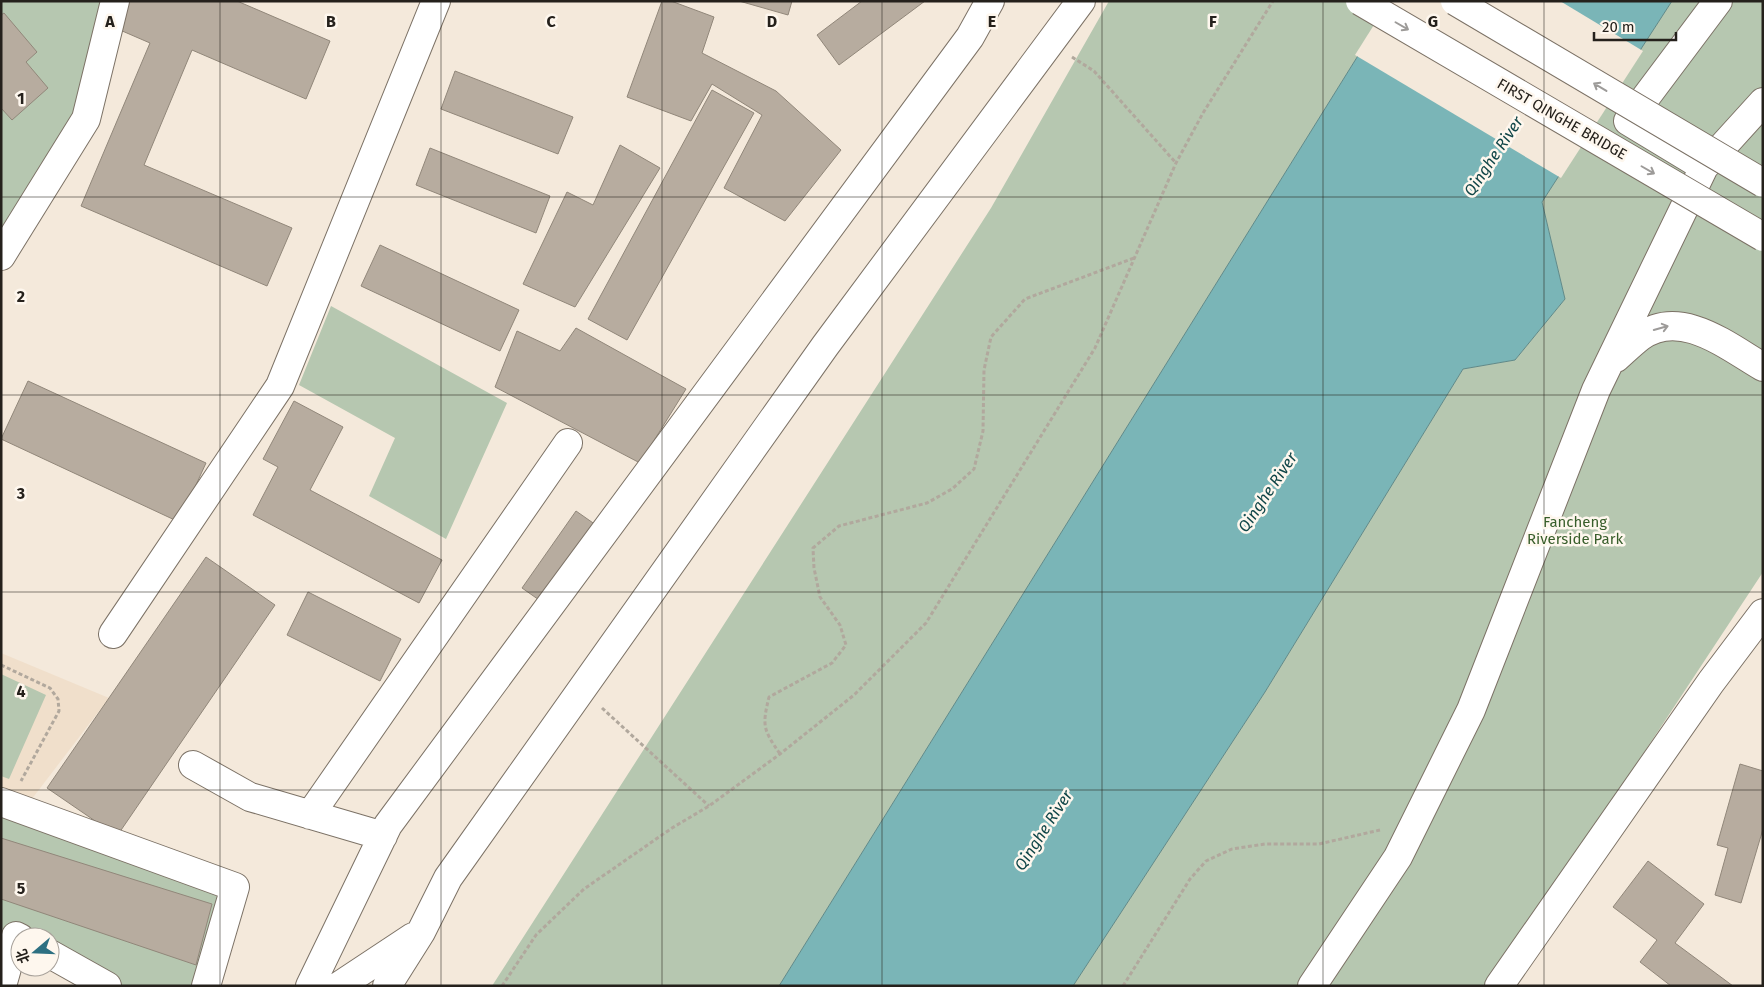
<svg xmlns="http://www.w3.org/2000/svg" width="1764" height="987" font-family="'Fira Sans','Noto Sans SC',sans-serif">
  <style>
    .built { fill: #f0dfcb }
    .green { fill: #b6c7b0 }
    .water { fill: #7ab5b7; stroke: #608988 }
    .pier { fill: #f4e9db }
    .building { fill: #b7ac9f; stroke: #91877a }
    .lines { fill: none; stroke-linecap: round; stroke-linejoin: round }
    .minor-casing { stroke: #7c7266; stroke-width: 30 }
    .path { stroke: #b1a89d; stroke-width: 3; stroke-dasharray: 4 2.5; stroke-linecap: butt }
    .minor { stroke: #fff; stroke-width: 28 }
    .major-bridge-casing { stroke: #7c7266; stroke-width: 30; stroke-linecap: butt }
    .major-bridge { stroke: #fff; stroke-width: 28 }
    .oneway { stroke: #9d9b99 }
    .grid { fill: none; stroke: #25211c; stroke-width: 1; stroke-opacity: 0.55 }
    .labels { text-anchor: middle; stroke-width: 5; stroke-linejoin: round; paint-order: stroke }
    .street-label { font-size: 15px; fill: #25211c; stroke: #fef7ee }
    .park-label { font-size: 15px; fill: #385e2b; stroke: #fef7ee }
    .water-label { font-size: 16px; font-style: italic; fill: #104648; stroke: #fef7ee }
    .grid-label { font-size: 16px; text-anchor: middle; font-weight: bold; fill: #25211c; stroke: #fef7ee; stroke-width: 5; stroke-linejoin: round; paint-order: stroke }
  </style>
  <rect width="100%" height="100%" fill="#f4e9db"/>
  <path class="built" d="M1,653L109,698L28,804L1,793Z"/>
  <path class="green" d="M1,1H115L86,119L1,256Z
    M1109,1H1392L779,986H492L991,208Z
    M1672,1H1763V572L1490,986H1073L1265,692L1463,369L1515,360L1565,299L1542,202Z
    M331,306L507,403L446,539L369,496L395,438L299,385Z
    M1,674L46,695L9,779L1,776Z
    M1,802L235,887L206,986H107L50,954V937H20L1,986Z"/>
  <path class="water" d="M1392,1H1672L1542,202L1565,299L1515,360L1463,369L1265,692L1073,986H779Z"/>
  <path class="pier" d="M1389,1H1560L1643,51L1561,178L1355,55Z"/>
  <path class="building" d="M124,1H237L330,41L306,99L192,50L144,165L292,228L267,286L81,206L150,43L113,27Z
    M662,1H671L714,17L702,53L776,91L841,150L785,221L724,188L762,115L712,84L691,121L627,97Z
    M739,1H792L788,15Z
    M862,1H925L839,65L817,35Z
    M4,13L37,52L26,62L48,88L12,120L1,108V15Z
    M455,71L573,117L558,154L441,109Z
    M712,90L754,113L627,340L588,319Z
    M620,145L660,168L575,307L523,284L567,192L593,205Z
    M430,148L550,196L536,233L416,185Z
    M380,245L519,310L500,351L361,286Z
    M576,328L686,389L640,463L495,387L517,331L560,351Z
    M28,381L206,463L179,522L1,439Z
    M294,401L343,427L310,490L442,560L419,603L253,515L278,467L263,459Z
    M576,511L596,525L542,602L522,588Z
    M206,557L275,605L117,836L47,788Z
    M308,592L401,639L380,681L287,635Z
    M1740,764L1763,771V829L1741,903L1715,895L1728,848L1717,845Z
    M1,838L212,904L196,965L1,899Z
    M1648,861L1704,904L1675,943L1733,986H1671L1640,962L1657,940L1613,907Z"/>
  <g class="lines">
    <g class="minor-casing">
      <path id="minor" d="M1704,167L1628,121L1718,1
        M1,256L86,119L115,1
        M1616,358C1624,351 1631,344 1640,337C1680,307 1727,346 1763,367
        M113,634L280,386L436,1
        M193,765L250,797L383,836
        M1,802L235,887L206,986
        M310,815L568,443
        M50,954L107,986
        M2,986L16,936L20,938
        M310,986L388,825L970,37L990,1
        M339,986L413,937
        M387,986L421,932L448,878L825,346L1081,1
        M1312,986L1398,857L1471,710L1596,390L1704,167L1763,102
        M1499,986L1711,682L1763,613"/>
    </g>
    <path class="path" d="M1072,57L1094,71L1176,163
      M1,665L50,688L58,699L59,711L21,781
      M602,708L709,806
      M780,754C763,729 762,726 769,697L832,663L846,645L840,625L820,597L814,568L813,548L839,526L927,503L952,489L974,469L983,431L984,370L991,337L1025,299L1134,258
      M502,986L536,935L584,889L672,828L709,806L780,754L854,695L926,623L1095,348L1176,163L1203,113L1273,1
      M1123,986L1190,879L1206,861L1232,849L1265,844H1319L1380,830"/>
    <use href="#minor" class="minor"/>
    <g class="major-bridge-casing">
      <path id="major-bridge" d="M1360,1L1763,237
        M1455,1L1763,183"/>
    </g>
    <use href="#major-bridge" class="major-bridge"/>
  </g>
  <defs><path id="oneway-shaft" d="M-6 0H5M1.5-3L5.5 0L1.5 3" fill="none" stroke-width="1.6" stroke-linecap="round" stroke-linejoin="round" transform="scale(1.25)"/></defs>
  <g class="oneway">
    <use href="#oneway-shaft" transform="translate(1402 26) rotate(30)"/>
    <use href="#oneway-shaft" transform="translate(1600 87) rotate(-149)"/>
    <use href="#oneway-shaft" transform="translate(1648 170) rotate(30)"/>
    <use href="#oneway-shaft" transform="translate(1661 328) rotate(-16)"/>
  </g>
  <path class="grid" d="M220,1V986M441,1V986M662,1V986M882,1V986M1102,1V986M1323,1V986M1544,1V986M1,197H1763M1,395H1763M1,592H1763M1,790H1763"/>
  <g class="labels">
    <g class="street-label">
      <text transform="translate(1562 119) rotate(30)" y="5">FIRST QINGHE BRIDGE</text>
    </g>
    <g class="park-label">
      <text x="1575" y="527">Fancheng<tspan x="1575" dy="17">Riverside Park</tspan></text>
    </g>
    <g class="water-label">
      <text transform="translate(1493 156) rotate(-56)" y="6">Qinghe River</text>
      <text transform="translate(1267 492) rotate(-56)" y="6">Qinghe River</text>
      <text transform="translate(1043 830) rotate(-57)" y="6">Qinghe River</text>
    </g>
  </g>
  <g class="grid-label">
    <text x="110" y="27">A</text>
    <text x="331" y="27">B</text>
    <text x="551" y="27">C</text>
    <text x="772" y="27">D</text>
    <text x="992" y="27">E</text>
    <text x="1213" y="27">F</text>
    <text x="1433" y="27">G</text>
    <text x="21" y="104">1</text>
    <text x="21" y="302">2</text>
    <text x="21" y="499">3</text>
    <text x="21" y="697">4</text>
    <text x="21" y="894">5</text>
  </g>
  <rect width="1764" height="987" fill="none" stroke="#25211c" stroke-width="5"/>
  <g transform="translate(35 952) rotate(251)"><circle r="24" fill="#fef7ee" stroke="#a7a19a"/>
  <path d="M0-4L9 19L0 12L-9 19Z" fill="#2d7082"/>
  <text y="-8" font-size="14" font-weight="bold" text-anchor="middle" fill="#25211c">北</text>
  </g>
  <path d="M1594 32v8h82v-8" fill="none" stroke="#25211c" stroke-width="2.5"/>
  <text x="1602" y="32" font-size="15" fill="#25211c" stroke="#fef7ee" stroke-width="4" paint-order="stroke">20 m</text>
</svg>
